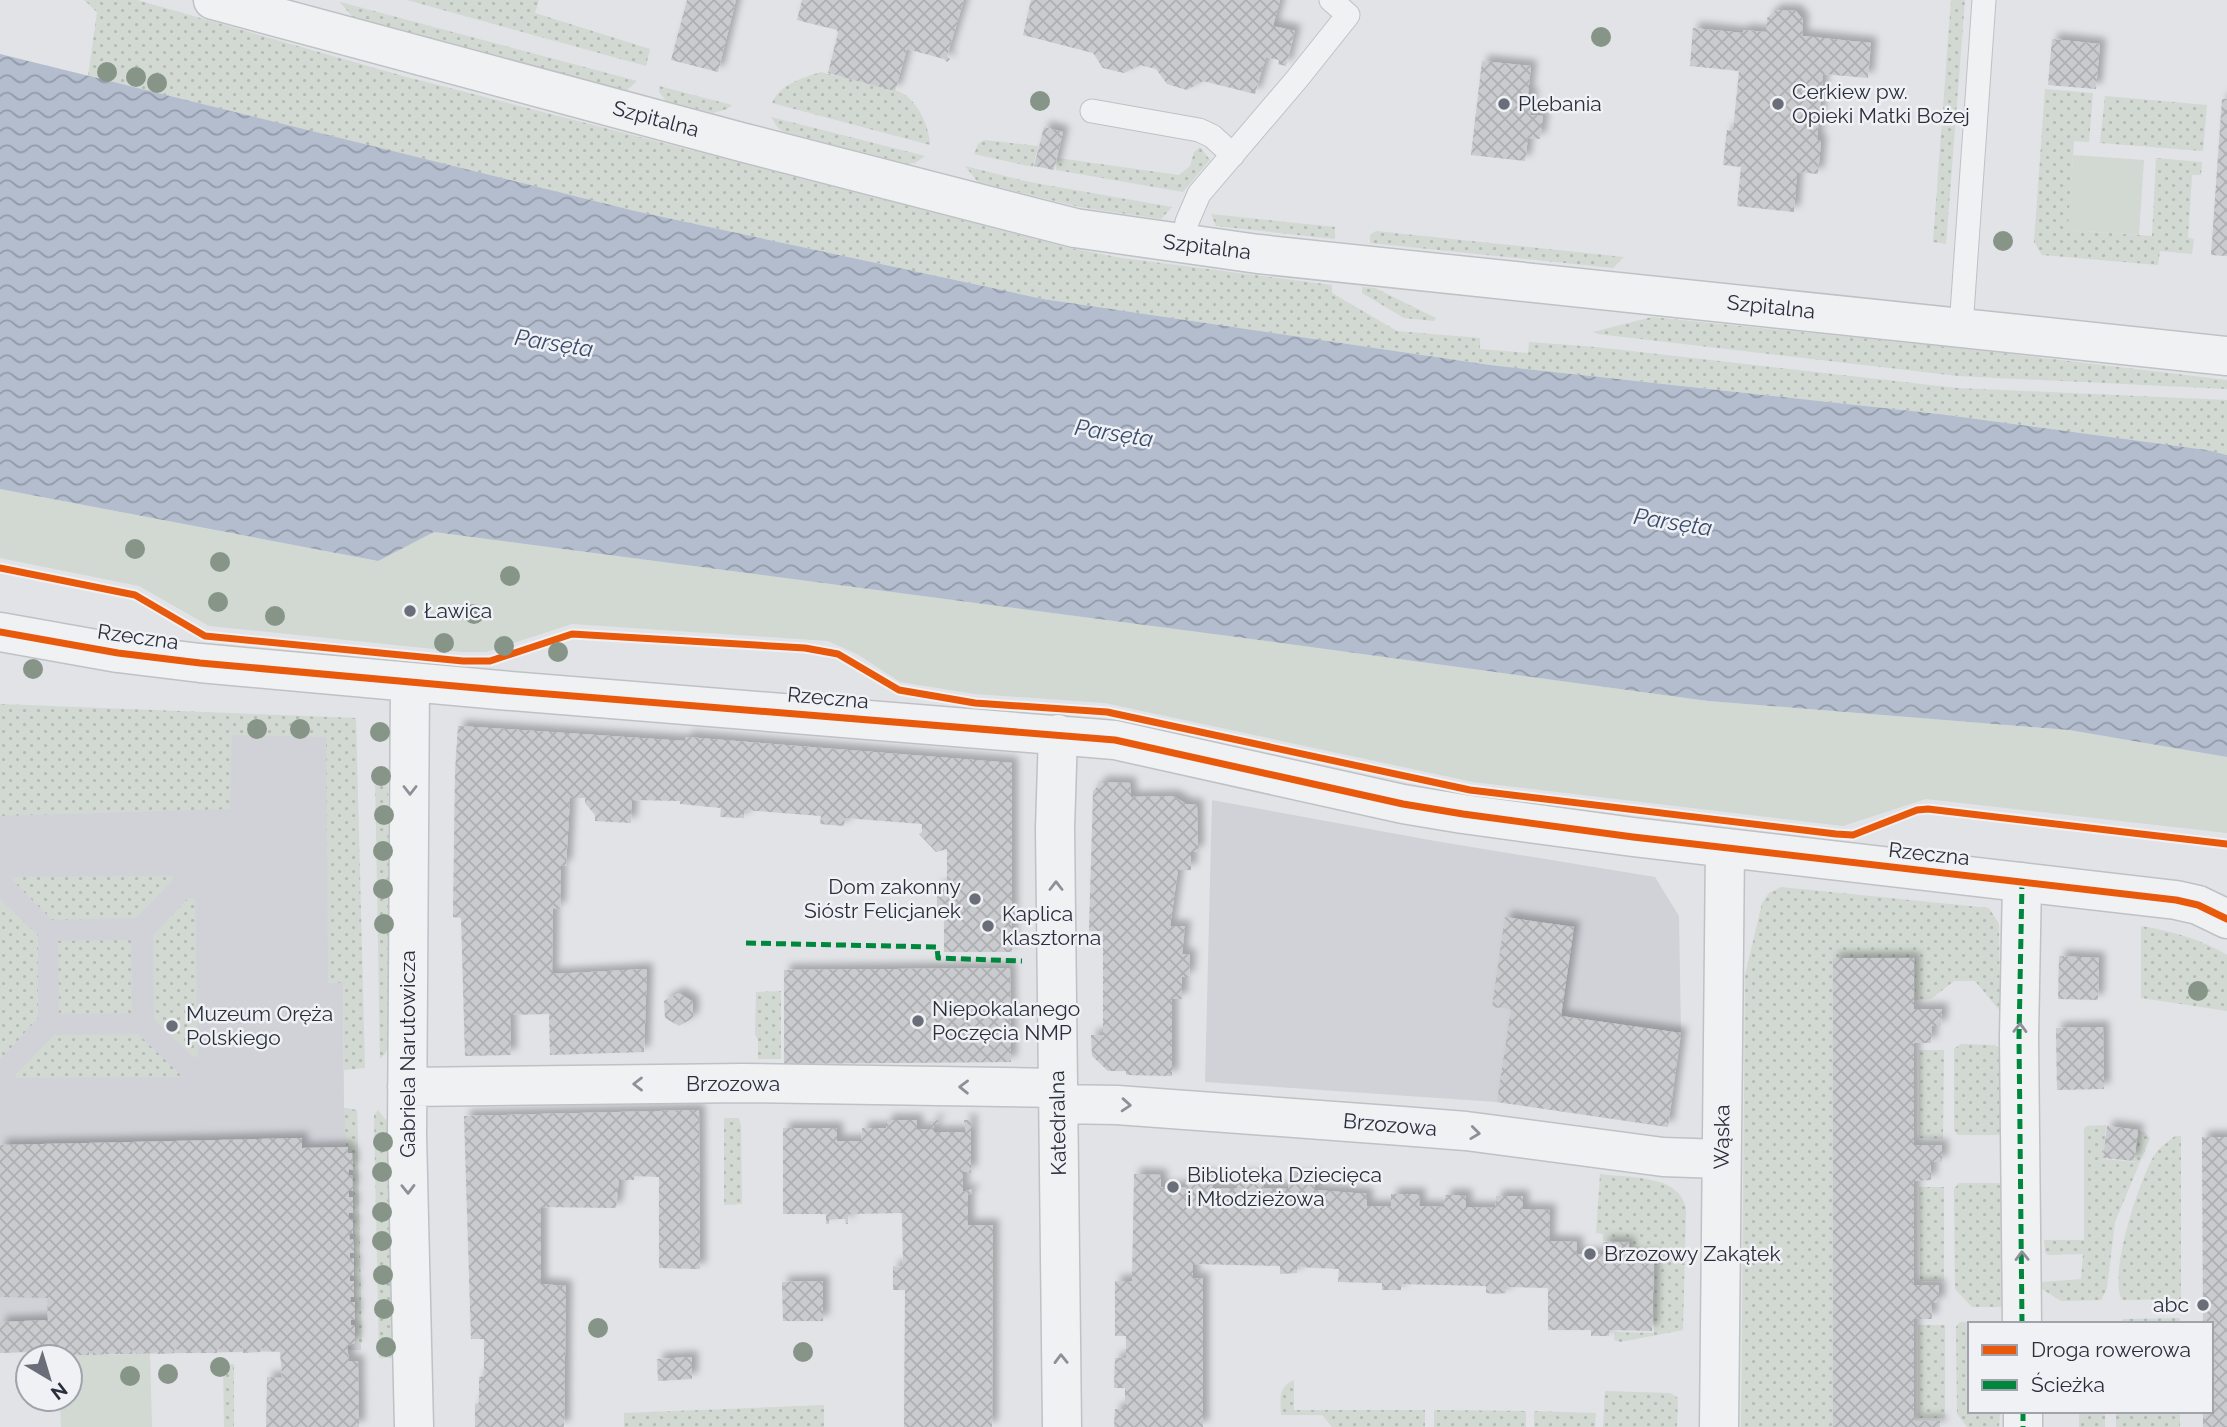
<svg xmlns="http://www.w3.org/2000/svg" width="2227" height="1427" font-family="Raleway,sans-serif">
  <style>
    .built { fill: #d0d2d8 }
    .grass { fill: url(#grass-dots) }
    .park { fill: #d1d9d2 }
    .water { fill: url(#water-waves) }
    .building { fill: url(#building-cross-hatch); filter: url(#shadow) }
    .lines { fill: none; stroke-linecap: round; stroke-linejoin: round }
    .lane-casing { stroke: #bfc1c4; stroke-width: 25 }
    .street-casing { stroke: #bfc1c4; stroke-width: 41 }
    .lane { stroke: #f0f1f3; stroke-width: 23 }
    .street { stroke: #f0f1f3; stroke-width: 38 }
    .quiet { stroke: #00873e; stroke-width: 5; stroke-dasharray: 10 5; stroke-linecap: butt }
    .cycleway-casing { stroke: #eff1f5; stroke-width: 11 }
    .cycleway { stroke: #e8590c; stroke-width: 7 }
    .tree { fill: #869587 }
    .oneway { stroke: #8d9098 }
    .poi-dot { fill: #6a6e78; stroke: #eff1f5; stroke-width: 2.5 }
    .labels { text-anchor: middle; stroke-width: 5; stroke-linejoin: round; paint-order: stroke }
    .poi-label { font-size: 21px; fill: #2a2f3c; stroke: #eff1f5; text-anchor: start }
    .street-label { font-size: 21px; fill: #2a2f3c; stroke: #eff1f5 }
    .water-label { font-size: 23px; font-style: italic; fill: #394c6b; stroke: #eff1f5 }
  </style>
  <defs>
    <pattern id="grass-dots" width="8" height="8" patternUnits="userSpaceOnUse" patternTransform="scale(1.75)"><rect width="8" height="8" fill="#d1d9d2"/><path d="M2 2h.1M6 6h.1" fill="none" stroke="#b4bbb5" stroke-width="1.8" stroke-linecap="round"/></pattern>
    <pattern id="water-waves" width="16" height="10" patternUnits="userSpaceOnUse" patternTransform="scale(1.75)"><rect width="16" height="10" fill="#b3bdce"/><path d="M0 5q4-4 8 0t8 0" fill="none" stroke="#929aa8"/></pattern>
    <pattern id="building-cross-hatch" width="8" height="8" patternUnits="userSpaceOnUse" patternTransform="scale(1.75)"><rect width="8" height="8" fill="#c9cbce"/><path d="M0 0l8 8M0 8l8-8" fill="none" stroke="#adafb2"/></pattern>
    <filter id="shadow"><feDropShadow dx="6" dy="-6" stdDeviation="3.5" flood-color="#0004"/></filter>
  </defs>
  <rect width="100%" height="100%" fill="#e1e3e6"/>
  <path class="built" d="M341,724L344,1102V1108L357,1110L361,1350L68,1355H38L37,1352L0,1353V727Z
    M1212,800L1435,841L1655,877L1679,916L1681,1033L1668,1127L1496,1102L1205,1082Z"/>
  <path class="grass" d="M84,0H137L403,76L1070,248L1122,258L1332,285V293L1397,331L1480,338V349L1528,353L1529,342L1596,347L1957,388L2227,400V455L2207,450L1939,414L1490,365L1043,299L635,211L88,76L97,12Z
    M407,0H539L535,13L650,49L646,66Z
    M1951,0H1965L1946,244L1933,242Z
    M340,2L637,81L626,91L355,20Z
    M821,72C843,78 882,84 902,93C918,101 930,129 930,145L772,103C780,84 802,78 821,72Z
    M659,86L732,105L727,109L713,113L666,101L659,92Z
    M2045,89L2093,93L2089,142L2074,141L2068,230L2152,236L2156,158L2202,162L2201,175H2192L2188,238L2194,239L2192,254L2160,251L2158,265L2042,255L2034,242Z
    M2105,96L2207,105L2203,151L2100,143Z
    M771,117L925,156L915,163L908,164L784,132L778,128Z
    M984,140L1038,146L1033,167L974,154L978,144Z
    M1200,147L1210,160L1183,192L1056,170L1058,158L1179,175L1190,166L1194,152Z
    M965,166L1029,182L1172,207L1161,219L1079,207L978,182Z
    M1211,214L1335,227V239L1216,226Z
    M1376,231L1624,257L1613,268L1370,243V235Z
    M1362,287L1375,288L1436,318L1434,321L1404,318L1362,293Z
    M1652,317L1970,349L2227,380V389L1958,376L1598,334L1593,332Z
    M0,704L356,718L365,1068L344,1070L343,983H328L326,737L232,735L230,809L0,816Z
    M375,772H388L391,1040L385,1054L380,1059Z
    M173,876V880L136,918L52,920L12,880V877Z
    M1781,887L1989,908L1999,924L2000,1011L1975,981H1954L1931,999L1915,1000V957L1833,958V1427H1741L1745,975L1762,903L1769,893Z
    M188,898L195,899L198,1057L192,1056L154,1019L153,935Z
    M0,899L38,935V1018L0,1060Z
    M2141,926C2172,931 2200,939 2227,955V1011L2141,998Z
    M131,940L132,1013L59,1014L58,941Z
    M781,991V1059H758V1039L755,1035L756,992Z
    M138,1034L180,1074V1077L16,1078V1074L54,1035Z
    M1961,1044L1995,1045L2002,1051L2003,1132L1999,1135H1958L1954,1130V1049Z
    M1919,1050H1944L1943,1139L1919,1138Z
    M344,1108L357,1110L362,1343H356L353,1152H348V1147L346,1146Z
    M378,1110L391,1127L394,1358H379L374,1115Z
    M724,1118H739L741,1126L742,1204L724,1205Z
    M2106,1125L2103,1159L2134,1162L2139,1131L2146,1133L2150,1138L2115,1222L2107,1288L2101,1300L2061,1301L2042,1289V1282L2081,1279L2083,1254L2048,1255L2045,1252L2044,1240H2084V1130L2086,1126Z
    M2175,1136H2181V1299L2122,1300C2108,1274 2139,1180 2155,1154C2160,1147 2168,1142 2175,1136Z
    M1600,1174C1627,1178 1681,1174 1686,1209L1683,1330L1620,1342L1614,1340L1615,1332L1654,1333L1655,1255L1630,1254V1241H1603V1234L1596,1233Z
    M1959,1183H2004L2005,1307H1972L1955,1289L1954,1189Z
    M1919,1187H1944V1281H1920Z
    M2180,1318V1324H2120L2123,1319Z
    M1960,1322L2001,1323L1970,1324V1411H2000L1999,1427H1967L1957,1414L1956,1327Z
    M1918,1325H1945V1418H1918Z
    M234,1364V1427H224L223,1365Z
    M1294,1380V1410H1425V1427H1332L1322,1415H1281C1281,1400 1277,1387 1294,1380Z
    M1605,1391L1670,1393L1678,1398L1677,1427H1603Z
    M824,1405V1427H624V1413Z
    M1434,1410L1526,1411V1427H1434Z
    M1534,1411L1596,1413L1595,1427H1534Z
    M2079,1411H2105V1427H2079Z
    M2116,1411H2180V1427H2116Z"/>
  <path class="park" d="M2073,155L2144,160L2139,235L2068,230Z
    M0,489L377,561L434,532L1244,638L1708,701L2069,730L2227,757V833L1926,799L1843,826L1473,782L1105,703L975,694L900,682L857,654L828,641L572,624L486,652H463L209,626L139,586L0,558Z
    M150,1354L152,1427H61L60,1399H70V1381L73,1378L72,1355Z"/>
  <path class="water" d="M0,54L635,211L1043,299L1490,365L1939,414L2207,450L2227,455V757L2069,730L1708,701L1244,638L434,532L378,561L0,489Z"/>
  <path class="building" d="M687,0H736L718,72L671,60Z
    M802,0H964L947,56L950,59L947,62L944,59L907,49L895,91L828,73L838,33L837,30L797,20Z
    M1031,0H1280L1273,26L1295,31L1286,66L1278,64L1279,60L1266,57L1255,94L1203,81L1187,90L1167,84L1156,69L1140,65L1124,73L1103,68L1093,53L1023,35Z
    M1776,10L1796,11L1803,20L1802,36L1871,43L1868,78L1823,74L1817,140L1821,141L1818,174L1797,172L1794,212L1737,206L1741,167L1723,165L1727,130L1733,131L1739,71L1690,66L1693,28L1743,33V30L1766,32L1767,18Z
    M2052,39L2100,44L2096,89L2048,85Z
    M1482,61L1531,66L1528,94H1532L1530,115L1543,116L1540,139L1528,138L1525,161L1471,155Z
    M2222,99H2227V256L2211,255Z
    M1044,127L1063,132L1054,170L1034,166Z
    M458,726L685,741L686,737L1012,763V952H944V912H937V887H947V849L936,852L919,834L922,832V824L845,818L844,826L820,824L821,816L744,810V818L720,817L721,808L680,804V801L632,800L631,823L595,821V815L585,803V798H570L566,866L561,865L560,909L553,908L552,974L647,969L644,1052L550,1055L549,1014L510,1015L511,1055L465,1056L461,918L453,917L455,772Z
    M1102,782L1130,783L1131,797L1173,796L1186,804L1197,805L1198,852H1191V870H1178L1170,926H1185L1182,954L1190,955L1189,977H1182V999H1172V1076L1126,1075V1071H1108L1092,1056L1091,1035H1103V931H1089L1093,791Z
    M1505,917L1574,927L1561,1016L1681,1033L1668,1127L1497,1102L1511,1009L1492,1007Z
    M2059,956L2099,958L2098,1000L2058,999Z
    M1833,958H1914V1009H1942L1941,1026H1932L1931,1043H1914V1145H1942V1162H1931V1180L1914,1181V1285H1939V1303H1931L1932,1319H1914V1421H1940V1427H1833Z
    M1010,968L1011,1062L784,1064V970Z
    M679,993L693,1002V1018L679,1026L665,1018L664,1001Z
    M2103,1027L2104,1089L2057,1090L2056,1028Z
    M699,1110L700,1269L659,1268V1177L634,1176V1180H619L616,1208L541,1207V1284L566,1286L564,1427H475V1404L479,1403V1377L484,1376V1339H471L464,1116Z
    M886,1120H917V1130L931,1129V1121L938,1120V1124H934V1132H966L964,1120H971V1173L963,1171V1192L972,1189V1195L968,1194V1225H993L992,1427H904L905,1290H893V1266L903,1267L902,1213L848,1214V1224H846L845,1219H837L829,1220V1224H826V1214H783V1128H837V1141H861L862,1128H886Z
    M2107,1126L2138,1130L2134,1161L2103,1158Z
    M2202,1137H2227V1427H2203V1411H2211V1324H2203Z
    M302,1138V1148L348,1147V1153H352L353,1170L349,1169L348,1175H352L353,1191H349V1197H353V1213H349V1219H353V1234H349L350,1240L353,1239L354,1253H350V1258H354V1276H350V1281H354V1297H350L351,1302H355V1319L351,1320V1325H355V1343L347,1346L349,1361H358L359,1427H266L267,1377L282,1378L280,1352L264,1351V1348H260V1352L243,1353V1348L239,1349V1352H221V1349L217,1348V1353H201V1349H197V1353H179L178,1349H174V1353L158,1354V1350H154V1353L136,1354V1350H132V1354H115L114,1351H110V1354L93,1355V1351H89V1355H72V1351H68V1355H38V1351L0,1353V1322L48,1320L47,1298L0,1297V1145Z
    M1134,1174L1161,1175V1187H1185L1186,1175L1213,1176L1212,1188H1237V1176L1264,1177L1263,1188L1288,1189V1177L1315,1178V1190L1367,1194V1206H1391V1194H1420L1419,1206L1444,1207L1445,1195H1466V1207L1495,1208L1496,1196H1523V1209L1550,1210L1549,1241L1577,1242V1254H1603V1242L1629,1243V1256H1654L1652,1331L1609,1330V1336H1591V1330H1548V1288L1506,1287V1293L1496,1294L1486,1293V1286L1401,1284V1290H1382V1283L1338,1282L1339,1269L1297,1267V1273L1280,1274V1266L1193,1264V1279L1203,1278V1427H1114L1115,1409H1125V1388H1114L1115,1358H1126V1336H1115V1281H1132Z
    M823,1281V1321H783L782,1282Z
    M692,1357V1379L658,1381L657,1359Z"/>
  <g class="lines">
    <g class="lane-casing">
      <path id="lane" d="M1092,111L1199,130L1212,136L1233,155
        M1183,244L1187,222L1199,194L1297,79L1348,15L1331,0
        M1961,327L1984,0"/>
    </g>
    <g class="street-casing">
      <path id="street" d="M213,0L741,142L1075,228L1258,254L2227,356
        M0,632L118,653L200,663L499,690L1115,740L1403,804L1463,814L1633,837L2176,900L2198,905L2227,919
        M410,682L407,1135L414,1427
        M1058,734L1055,829L1062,1427
        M407,1087L743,1083L1058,1088
        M1058,1104L1117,1105L1402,1126L1466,1131L1663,1157L1721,1159
        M2022,1324L2019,1037L2022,882
        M2023,1411V1427
        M1719,1427L1725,848"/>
    </g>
    <use href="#lane" class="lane"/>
    <use href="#street" class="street"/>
    <path class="quiet" d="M746,943L937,947L938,958L1022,961
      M2022,1324L2019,1037L2022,882
      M2023,1411V1427"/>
    <g class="cycleway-casing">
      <path id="cycleway" d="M0,568L135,595L205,636L463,661H490L572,634L805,648L838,654L899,690L975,703L1107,712L1470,790L1836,834L1853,835L1917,810L1928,809L2227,844
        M0,632L118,653L200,663L499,690L1115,740L1403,804L1463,814L1633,837L2176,900L2198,905L2227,919"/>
    </g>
    <use href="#cycleway" class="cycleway"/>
  </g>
  <g class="tree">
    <circle cx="1601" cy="37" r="10"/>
    <circle cx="107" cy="72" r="10"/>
    <circle cx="136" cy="77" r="10"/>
    <circle cx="157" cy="83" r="10"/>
    <circle cx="1040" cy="101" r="10"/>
    <circle cx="2003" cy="241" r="10"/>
    <circle cx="135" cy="549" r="10"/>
    <circle cx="220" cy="562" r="10"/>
    <circle cx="510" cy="576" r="10"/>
    <circle cx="218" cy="602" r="10"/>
    <circle cx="474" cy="614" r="10"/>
    <circle cx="275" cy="616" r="10"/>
    <circle cx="444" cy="643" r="10"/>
    <circle cx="504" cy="646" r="10"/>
    <circle cx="558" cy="652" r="10"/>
    <circle cx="33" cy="669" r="10"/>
    <circle cx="257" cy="729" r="10"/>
    <circle cx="300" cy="729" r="10"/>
    <circle cx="380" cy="732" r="10"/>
    <circle cx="381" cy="776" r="10"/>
    <circle cx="384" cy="815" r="10"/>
    <circle cx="383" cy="851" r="10"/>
    <circle cx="383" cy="889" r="10"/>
    <circle cx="384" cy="924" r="10"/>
    <circle cx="2198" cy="991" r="10"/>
    <circle cx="383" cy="1142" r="10"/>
    <circle cx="382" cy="1172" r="10"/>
    <circle cx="382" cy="1212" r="10"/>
    <circle cx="382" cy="1241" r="10"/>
    <circle cx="383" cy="1275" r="10"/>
    <circle cx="384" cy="1309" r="10"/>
    <circle cx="598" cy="1328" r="10"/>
    <circle cx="386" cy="1347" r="10"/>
    <circle cx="803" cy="1352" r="10"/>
    <circle cx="220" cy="1367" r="10"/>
    <circle cx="168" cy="1374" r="10"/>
    <circle cx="130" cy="1376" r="10"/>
  </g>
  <defs><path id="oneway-chevron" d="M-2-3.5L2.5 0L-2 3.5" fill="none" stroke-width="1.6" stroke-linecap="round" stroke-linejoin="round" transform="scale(1.75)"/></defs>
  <g class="oneway">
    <use href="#oneway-chevron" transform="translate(410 790) rotate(90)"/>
    <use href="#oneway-chevron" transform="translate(1056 886) rotate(-90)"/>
    <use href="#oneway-chevron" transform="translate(2020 1028) rotate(-89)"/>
    <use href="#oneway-chevron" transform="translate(638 1084) rotate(180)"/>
    <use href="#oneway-chevron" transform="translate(964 1087) rotate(-179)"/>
    <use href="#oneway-chevron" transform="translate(1126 1105) rotate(4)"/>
    <use href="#oneway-chevron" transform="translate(1475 1133) rotate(7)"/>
    <use href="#oneway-chevron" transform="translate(408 1189) rotate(89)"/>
    <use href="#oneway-chevron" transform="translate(2022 1256) rotate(-91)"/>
    <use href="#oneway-chevron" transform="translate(1061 1359) rotate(-91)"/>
  </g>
  <g class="poi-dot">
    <circle cx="1504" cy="104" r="7"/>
    <circle cx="1778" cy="104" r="7"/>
    <circle cx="410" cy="611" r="7"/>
    <circle cx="975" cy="899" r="7"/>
    <circle cx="988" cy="926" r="7"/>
    <circle cx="918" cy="1021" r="7"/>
    <circle cx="172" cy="1026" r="7"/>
    <circle cx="1173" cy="1187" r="7"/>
    <circle cx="1590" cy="1254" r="7"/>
    <circle cx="2203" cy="1305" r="7"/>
  </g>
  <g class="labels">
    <g class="poi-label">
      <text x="1792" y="99">Cerkiew pw.<tspan x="1792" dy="24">Opieki Matki Bożej</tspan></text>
      <text x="1518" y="111">Plebania</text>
      <text x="424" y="618">Ławica</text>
      <text x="961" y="894" text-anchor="end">Dom zakonny<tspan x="961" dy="24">Sióstr Felicjanek</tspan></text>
      <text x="1002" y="921">Kaplica<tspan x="1002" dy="24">klasztorna</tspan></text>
      <text x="932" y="1016">Niepokalanego<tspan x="932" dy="24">Poczęcia NMP</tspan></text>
      <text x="186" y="1021">Muzeum Oręża<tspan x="186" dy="24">Polskiego</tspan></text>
      <text x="1187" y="1182">Biblioteka Dziecięca<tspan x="1187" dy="24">i Młodzieżowa</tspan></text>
      <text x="1604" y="1261">Brzozowy Zakątek</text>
      <text x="2189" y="1312" text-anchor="end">abc</text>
    </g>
    <g class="street-label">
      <text transform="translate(656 119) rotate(15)" y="7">Szpitalna</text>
      <text transform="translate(1207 247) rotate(7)" y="7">Szpitalna</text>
      <text transform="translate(1771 307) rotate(6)" y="7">Szpitalna</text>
      <text transform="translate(138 637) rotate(8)" y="7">Rzeczna</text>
      <text transform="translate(828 698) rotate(5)" y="7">Rzeczna</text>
      <text transform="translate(1929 854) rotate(6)" y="7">Rzeczna</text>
      <text transform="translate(408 1054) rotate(-90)" y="7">Gabriela Narutowicza</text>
      <text x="733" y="1091">Brzozowa</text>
      <text transform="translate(1058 1123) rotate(-91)" y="7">Katedralna</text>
      <text transform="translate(1390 1125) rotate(5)" y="7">Brzozowa</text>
      <text transform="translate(1722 1137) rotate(-89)" y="7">Wąska</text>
    </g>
    <g class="water-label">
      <text transform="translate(554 343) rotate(9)" y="8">Parsęta</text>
      <text transform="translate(1114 433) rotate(9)" y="8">Parsęta</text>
      <text transform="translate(1673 522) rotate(9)" y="8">Parsęta</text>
    </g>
  </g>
  <rect x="1968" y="1322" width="245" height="91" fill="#eff1f5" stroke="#a0a3ab" stroke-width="2"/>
  <rect x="1982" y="1345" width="35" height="10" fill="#e8590c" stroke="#a0a3ab" stroke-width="2"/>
  <text x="2031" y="1357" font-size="21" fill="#2a2f3c">Droga rowerowa</text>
  <rect x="1982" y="1380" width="35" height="10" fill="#00873e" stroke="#a0a3ab" stroke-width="2"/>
  <text x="2031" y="1392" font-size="21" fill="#2a2f3c">Ścieżka</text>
  <g transform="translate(49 1378) rotate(142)"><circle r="33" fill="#eff1f5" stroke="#a0a3ab" stroke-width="2"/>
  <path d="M0-5L12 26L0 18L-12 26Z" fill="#6a6e78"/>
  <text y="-10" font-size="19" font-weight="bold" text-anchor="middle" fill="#2a2f3c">N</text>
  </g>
</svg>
